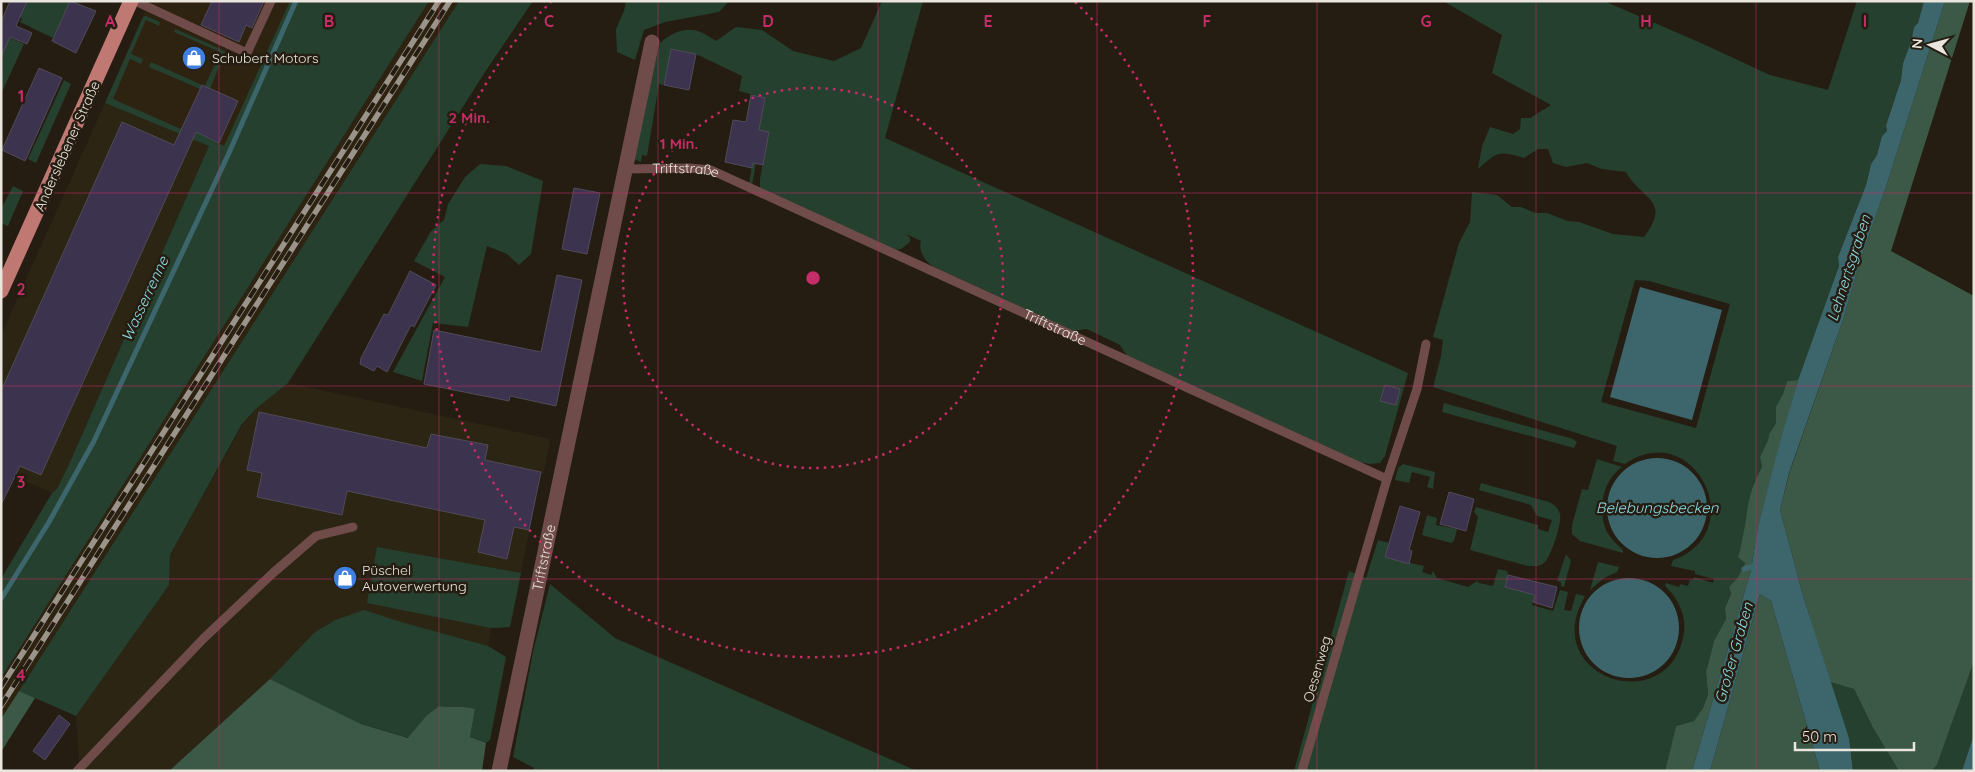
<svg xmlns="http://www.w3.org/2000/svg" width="1975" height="772" font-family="Quicksand,sans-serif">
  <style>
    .built { fill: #2e2211 }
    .industrial { fill: #2c2514 }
    .green { fill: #25402f; fill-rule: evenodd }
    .forest { fill: #3b5946 }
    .water { fill: #3c666c }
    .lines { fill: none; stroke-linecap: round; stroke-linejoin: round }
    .stream { stroke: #3c666c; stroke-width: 5 }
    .building { fill: #3c334e; stroke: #504b59 }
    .lane { stroke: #6f4c49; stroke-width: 9 }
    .street { stroke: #6f4c49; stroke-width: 15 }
    .primary { stroke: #c07873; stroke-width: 15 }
    .rail-casing { stroke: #9a948a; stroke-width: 5.5 }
    .rail { stroke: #251d11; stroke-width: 4; stroke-dasharray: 11; stroke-linecap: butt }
    .grid { fill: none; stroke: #c62c68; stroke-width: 1; stroke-opacity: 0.55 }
    .ring { fill: none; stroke: #c62c68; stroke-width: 2.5; stroke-dasharray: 2.5 5 }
    .labels { text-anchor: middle; stroke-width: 5; stroke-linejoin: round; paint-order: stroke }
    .poi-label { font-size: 14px; fill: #eae5dd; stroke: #251d11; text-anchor: start }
    .street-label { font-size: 14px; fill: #eae5dd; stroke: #251d11 }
    .water-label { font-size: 15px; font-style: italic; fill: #8cd9e4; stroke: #251d11 }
    .grid-label { font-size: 16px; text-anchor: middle; font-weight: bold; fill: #c62c68; stroke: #251d11; stroke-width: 5; stroke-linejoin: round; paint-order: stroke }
    .centre { fill: #c62c68; stroke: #251d11; stroke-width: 2.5 }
    .ring-label { font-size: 15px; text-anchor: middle; font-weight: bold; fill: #c62c68; stroke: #251d11; stroke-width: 5; stroke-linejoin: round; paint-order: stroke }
  </style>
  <rect width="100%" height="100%" fill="#251d11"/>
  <path class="built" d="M149,1H290L223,151L105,103Z
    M429,1H459L1,719V678Z"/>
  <path class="industrial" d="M105,103L209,146L70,462L57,490L52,493L1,471V335Z
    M288,383L550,439L544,473H541L510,627L491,628L488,646L506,657L490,740L486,743L361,724L270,679L169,771H80L76,716L169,585L170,555L243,424L257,408Z"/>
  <path class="green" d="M27,1H70L53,38L20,22L22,19L19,17Z
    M290,1H429L1,678V579L52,493L57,489L70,462L209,146L105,103L143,17L146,16L160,22L159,26L146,20L131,54L143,59L141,64L130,59L113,99L181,129L183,126L224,146Z
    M459,1H533L485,72L288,383L257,408L242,424L170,555L169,585L76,716L19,691Z
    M626,1H729L719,12L665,22L644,30L635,60L617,52L616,29L624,11Z
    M882,1H923L885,138L1408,373L1385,456L1380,463L1369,464L1360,462L1127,356L1120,345L1087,329L1073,331L934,267C925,261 918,252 921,241L906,234L910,238V242L901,249L895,250L760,189V179L768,132L762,131L752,185L749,183L765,98L739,91L742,76L696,54L671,49L664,85L659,84L647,156L642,155L641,162L634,159L633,153L660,43C670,34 684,27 698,31C704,33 711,38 716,41L736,27L762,30L793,51L834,61L861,48Z
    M1443,1H1604L1701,43L1770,75L1828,90L1857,1H1924L1918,23L1914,27L1911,42L1903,63L1901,80L1886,124L1887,131L1882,136L1877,155L1871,164L1866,185L1838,257L1839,266L1798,380L1787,381L1783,394L1777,407L1776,423L1769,434L1768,440L1760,457L1762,467L1754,482L1745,522L1744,537L1738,556L1745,563L1738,577L1729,587L1731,594L1725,608L1726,619L1714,641L1706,672L1708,694L1703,708L1694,721L1676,726L1665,771H1294L1349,571L1366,578L1378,540L1389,543L1385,557L1424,566L1422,572L1431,575L1433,571L1437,578L1468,587L1477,581L1479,583L1493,586L1498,569L1507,571L1508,575L1505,587L1535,593L1532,605L1553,611L1560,590L1568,592L1564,610L1571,611L1576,594L1585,596C1582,602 1579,608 1577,614C1557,682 1666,713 1683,638C1688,618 1679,599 1665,586L1666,583L1679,587L1680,584L1688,586L1690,579L1693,580L1694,577L1713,583L1714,579L1695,574V571L1671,566L1673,560C1752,532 1694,416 1625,464L1613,461L1617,446L1433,387L1441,356L1443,340L1433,337L1459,243L1470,222L1472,192L1497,195L1512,207H1521L1536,213H1547L1568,221L1579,222L1613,234L1644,237C1672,199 1642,201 1626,172L1602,169L1587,163L1566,167L1553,163L1548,149H1538L1524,158C1498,150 1497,152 1478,169L1482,146L1490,127L1513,134L1520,129L1521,118H1530L1551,105L1492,73L1502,35ZM1635,280L1649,281L1730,304L1696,428L1601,402Z
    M175,29L223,50L225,52L210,89L205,86L220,52L174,32Z
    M1,34L24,44L1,94Z
    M151,62L202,85L200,89L149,67Z
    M64,80L71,84L36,163L28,159Z
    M480,164L506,166L543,181L531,254L519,265L507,254L487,246L468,327L433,323L422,381L393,372L445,277L414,261L431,231L444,220L448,204L465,177Z
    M13,186L23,191L8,226L1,223V209Z
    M1444,403L1573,439L1577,442L1574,448L1442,412Z
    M1597,459L1622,467C1602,481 1597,511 1607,532C1611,539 1617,545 1623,550V553L1580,541L1572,534V525L1582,489L1588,490Z
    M1403,464L1435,472L1433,489L1427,487L1430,477L1412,472L1409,483L1395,480L1398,468Z
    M1481,483L1549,502C1555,505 1558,508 1560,514C1562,523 1551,557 1544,563C1539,567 1534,566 1528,566L1470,550L1478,517L1474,512L1476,507L1538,525V529L1548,532L1552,520L1537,516L1531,505L1479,490Z
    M1427,515L1437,518L1436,525L1457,529L1454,541L1451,543L1422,535Z
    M377,547L521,573L510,627L491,628L367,603Z
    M1566,554L1571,561L1564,587L1561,586V582L1557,581Z
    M1598,562L1619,567L1617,572L1604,578L1590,590Z
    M550,584L615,638L917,771H548L538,769L541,771H533L534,768L513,757L533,652Z
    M364,610L401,622L488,646L506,657L490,740L486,743L470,737L475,709C463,705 452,708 439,706L426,716L409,738L361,724L270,679L314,633L335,620Z
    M1974,661V734L1962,771H1931L1937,765Z
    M1830,682L1854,689L1873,728L1899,771H1853L1849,738Z"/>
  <path class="forest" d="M1945,1H1970L1891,251L1974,296V661L1937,765L1931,771H1899L1873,728L1854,689L1830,682L1804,599L1780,510L1789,474L1844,317L1860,261L1886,187Z
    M1798,380L1758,526L1751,570L1692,771H1665L1676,726L1694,721L1703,708L1708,694L1706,672L1714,641L1726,619L1725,608L1731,594L1729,587L1738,577L1745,563L1738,557C1748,525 1744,497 1762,467L1760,457L1768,440L1769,434L1776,423V407L1783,394L1787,381Z
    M1760,594L1771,601L1820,771H1710Z
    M270,679L361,724L408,738L426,716L439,706C452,708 463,705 475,709L470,737L486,743L482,771H169Z
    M19,691L35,698L1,752V719Z"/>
  <path class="water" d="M1924,1H1945L1886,187L1860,261L1844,317L1789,473L1780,510L1804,599L1849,738L1853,771H1820L1771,601L1760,594L1710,771H1692L1751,570L1758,526L1780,442L1798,380L1839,266L1838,257L1866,185L1871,164L1877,155L1882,136L1887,131L1886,125L1901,80L1903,63L1911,42L1914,27L1918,23Z
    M1640,287L1722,310L1692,420L1610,397Z
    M1607 508a50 50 0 1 1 100 0a50 50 0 1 1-100 0Z
    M1579 628a50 50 0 1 1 100 0a50 50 0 1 1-100 0Z
    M1974,734V771H1962Z"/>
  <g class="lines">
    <path class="stream" d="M1744,569L1758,565
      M1,599L49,522L94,441L228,155L296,1"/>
  </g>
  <path class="building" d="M10,1H27L16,26L32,33L27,44L10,37L1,57V22Z
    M70,1L96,11L76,53L52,41Z
    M212,1H264L252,28L246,25L239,42L201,25Z
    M671,49L696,54L689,90L664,85Z
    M39,68L62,78L25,161L2,150Z
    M202,85L238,101L219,143L196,132L41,475L20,466L1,505V391L122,122L174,145Z
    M751,95L765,98L759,130L769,132L763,165L753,163L752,168L725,162L733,120L746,122Z
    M574,188L600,193L587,254L562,249Z
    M410,271L436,285L414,327L411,325L387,372L377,366L374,371L360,364L361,358L384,314L388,315Z
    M557,275L582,280L556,406L510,396L509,401L424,384L434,330L541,352Z
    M1385,385L1400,389L1396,405L1380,401Z
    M259,412L427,448L431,434L488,445L485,460L541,472L529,530L514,527L507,559L478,552L485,520L347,491L342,515L257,497L262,473L247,470Z
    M1449,492L1474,499L1466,531L1440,524Z
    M1400,506L1420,512L1409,550L1412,551L1409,564L1385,557Z
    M1508,575L1557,587L1552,608L1533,602L1535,595L1505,587Z
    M59,715L70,724L45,760L33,751Z"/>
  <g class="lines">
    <g class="lane">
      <path d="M135,1L247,53L271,1"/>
      <path id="s1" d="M627,169L689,168L711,170L1387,479L1302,771"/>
      <path d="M1387,479L1417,389L1426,344"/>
      <path d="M77,771L204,638L273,573L316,536L353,527"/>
    </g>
    <path class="street" id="s2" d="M499,771L652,42"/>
    <path class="primary" d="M1,291L131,1"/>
    <g class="rail-casing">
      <path id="rail" d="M1,687L439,1
        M1,706L450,1"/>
    </g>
    <use href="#rail" class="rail"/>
  </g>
  <path class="grid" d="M219,1V771M439,1V771M658,1V771M878,1V771M1097,1V771M1317,1V771M1536,1V771M1756,1V771M1,193H1974M1,386H1974M1,579H1974"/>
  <g class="ring">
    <circle cx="813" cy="278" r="190"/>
    <path d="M1075 2A380 380 0 1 1 551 2"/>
  </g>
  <defs>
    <g id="shop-disc" transform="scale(1.25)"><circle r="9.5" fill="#3f7fe0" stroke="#251d11"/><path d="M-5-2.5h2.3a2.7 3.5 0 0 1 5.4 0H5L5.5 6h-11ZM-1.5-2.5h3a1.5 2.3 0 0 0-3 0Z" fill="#fff"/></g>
  </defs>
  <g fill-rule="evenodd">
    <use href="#shop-disc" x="194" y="58"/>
    <use href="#shop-disc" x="345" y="578"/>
  </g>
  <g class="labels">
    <g class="poi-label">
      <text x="212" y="63">Schubert Motors</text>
      <text x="362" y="575">Püschel<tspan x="362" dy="16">Autoverwertung</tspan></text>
    </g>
    <g class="street-label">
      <text transform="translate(67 146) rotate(-66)" y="5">Anderslebener Straße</text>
      <text dy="5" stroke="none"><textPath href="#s1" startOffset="59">Triftstraße</textPath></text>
      <text dy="5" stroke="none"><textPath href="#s1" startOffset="462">Triftstraße</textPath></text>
      <text dy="5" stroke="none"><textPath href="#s2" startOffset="218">Triftstraße</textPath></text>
      <text transform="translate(1317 669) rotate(-74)" y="5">Oesenweg</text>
    </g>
    <g class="water-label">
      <text transform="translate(1849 268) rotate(-72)" y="5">Lehnertsgraben</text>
      <text transform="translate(145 299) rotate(-65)" y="5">Wasserrenne</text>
      <text x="1657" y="513">Belebungsbecken</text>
      <text transform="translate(1734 653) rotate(-74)" y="5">Großer Graben</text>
    </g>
  </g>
  <g class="grid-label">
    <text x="110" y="27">A</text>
    <text x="329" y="27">B</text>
    <text x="549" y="27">C</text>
    <text x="768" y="27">D</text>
    <text x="988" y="27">E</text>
    <text x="1207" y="27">F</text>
    <text x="1426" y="27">G</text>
    <text x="1646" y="27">H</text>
    <text x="1865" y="27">I</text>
    <text x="21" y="102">1</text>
    <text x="21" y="295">2</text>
    <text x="21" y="488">3</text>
    <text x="21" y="681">4</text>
  </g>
  <circle cx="813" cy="278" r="8" class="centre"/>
  <g class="ring-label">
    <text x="469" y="123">2 Min.</text>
    <text x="679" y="149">1 Min.</text>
  </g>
  <rect width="1975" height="772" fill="none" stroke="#eae5dd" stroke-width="5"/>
  <g transform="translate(1930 45) rotate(276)" stroke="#251d11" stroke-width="4" paint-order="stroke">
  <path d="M0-4L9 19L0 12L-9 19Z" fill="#eae5dd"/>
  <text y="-8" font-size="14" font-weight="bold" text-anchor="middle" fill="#eae5dd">N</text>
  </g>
  <path d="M1795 742v8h119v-8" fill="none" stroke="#eae5dd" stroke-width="2.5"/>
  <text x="1802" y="742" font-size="15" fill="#eae5dd" stroke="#251d11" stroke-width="4" paint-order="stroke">50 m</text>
</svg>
